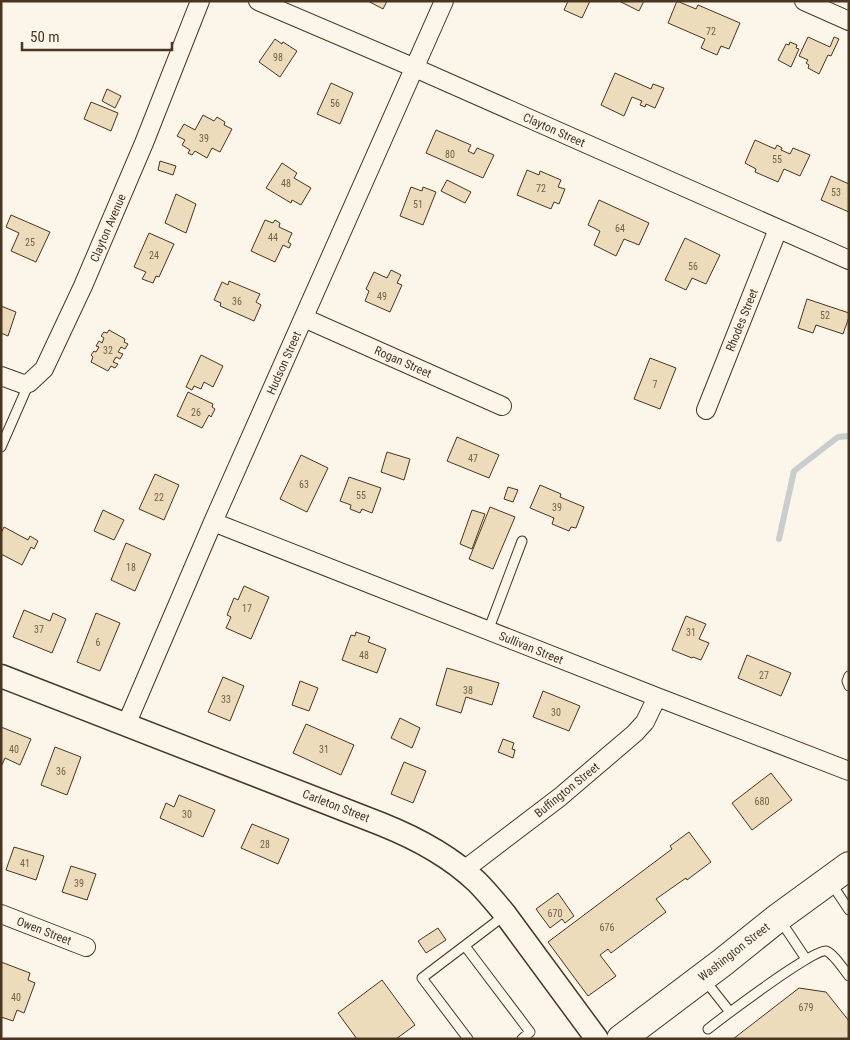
<svg xmlns="http://www.w3.org/2000/svg" width="850" height="1040" font-family="'Roboto Condensed',sans-serif">
  <style>
    .lines { fill: none; stroke-linecap: round; stroke-linejoin: round }
    .stream { stroke: #c9cecd; stroke-width: 6 }
    .building { fill: #ecdcbc; stroke: #4a3520 }
    .service-casing { stroke: #4a3520; stroke-width: 11 }
    .minor-casing { stroke: #4a3520; stroke-width: 20 }
    .tertiary-casing { stroke: #4a3520; stroke-width: 25 }
    .primary-casing { stroke: #4a3520; stroke-width: 30 }
    .service { stroke: #fbf6e9; stroke-width: 9 }
    .minor { stroke: #fbf6e9; stroke-width: 18 }
    .tertiary { stroke: #fbf6e9; stroke-width: 22 }
    .primary { stroke: #fbf6e9; stroke-width: 28 }
    .labels { text-anchor: middle; stroke-width: 4; stroke-linejoin: round; paint-order: stroke }
    .number-label { font-size: 10px; fill: #725f47 }
    .street-label { font-size: 12px; fill: #4a3520; stroke: #fbf6e9 }
  </style>
  <rect width="100%" height="100%" fill="#fbf6e9"/>
  <g class="lines">
    <path class="stream" d="M779,539L794,471L838,437L849,436"/>
  </g>
  <path class="building" d="M368,1H387L383,9Z
    M568,1H590L582,18L564,10Z
    M619,1H644L639,11Z
    M677,1L696,9L698,5L740,23L729,49L721,46L717,55L701,48L705,39L668,23Z
    M808,37L830,47L834,37L839,39L831,56L828,55L819,74L808,68L809,65L806,63L808,60L799,56Z
    M275,39L282,44L283,42L297,51L280,77L259,62Z
    M790,42L797,45L796,48L799,49L791,67L778,60L786,44L789,45Z
    M615,73L651,89L653,84L664,88L655,108L646,104L645,107L640,105L642,101L632,97L624,116L601,105Z
    M331,83L353,93L340,124L317,114Z
    M107,89L121,96L115,108L102,101Z
    M91,102L118,113L111,131L84,119Z
    M203,115L214,121L217,117L225,122L224,125L232,129L220,152L212,148L207,158L195,151L192,155L188,153L190,150L182,145L185,140L177,136L184,124L195,130Z
    M436,130L471,145L468,151L474,154L477,148L494,155L483,178L426,153Z
    M755,140L775,149L777,145L782,148L781,150L790,154L793,148L810,155L800,176L784,169L778,182L755,172L756,169L745,163Z
    M160,161L176,166L173,175L158,170Z
    M282,163L297,173L294,178L311,188L301,205L292,200L291,203L266,188Z
    M527,170L539,175L540,171L561,180L558,187L565,189L559,204L554,202L551,209L517,195Z
    M831,176L849,184V212L821,200Z
    M447,180L471,192L465,203L441,191Z
    M411,187L422,191L423,187L436,192L423,225L400,216Z
    M176,194L196,204L186,233L165,223Z
    M599,200L649,223L639,245L624,239L616,256L594,245L600,231L588,225Z
    M11,215L50,232L36,262L11,251L19,233L6,227Z
    M265,220L273,223L275,220L280,223L279,227L292,233L288,242L291,244L289,248L283,245L275,262L251,251Z
    M149,233L174,244L159,277L156,276L153,283L142,279L146,272L134,267Z
    M685,238L720,255L706,284L692,278L686,290L665,280Z
    M391,270L401,275L397,283L402,285L390,312L365,301L369,291L366,289L374,272L387,278Z
    M229,281L260,294L256,302L261,305L254,321L220,306L221,303L214,300L222,282L228,285Z
    M807,299L849,313V317L843,334L816,325L813,333L798,328Z
    M1,306L16,312L8,336L1,333Z
    M109,330L125,339L124,342L128,344L125,349L121,347L118,352L123,354L120,359L116,357L113,362L118,364L115,368L111,366L108,371L91,362L93,357L91,355L94,351L96,352L99,347L96,346L99,341L102,343L104,338L101,336L104,332L107,333Z
    M201,355L223,366L213,387L204,382L201,389L194,386L192,390L186,387Z
    M650,358L676,368L660,409L634,399Z
    M188,392L213,404L212,407L215,409L211,417L209,415L202,428L177,416Z
    M457,437L499,455L489,478L447,461Z
    M387,452L410,459L404,480L381,472Z
    M301,455L328,468L307,512L280,499Z
    M155,474L179,485L164,520L139,509Z
    M349,477L381,488L372,513L362,509L360,513L350,509L351,505L340,501Z
    M540,485L561,494L560,497L584,507L576,528L571,527L569,531L552,524L554,518L530,508Z
    M508,487L518,490L513,502L504,499Z
    M490,507L515,517L493,569L469,559Z
    M103,510L124,520L114,540L94,531Z
    M472,510L485,514L472,549L460,544Z
    M4,527L28,540L30,536L38,541L34,549L31,547L22,565L1,554V533Z
    M126,543L151,554L135,591L111,580Z
    M244,586L269,597L251,639L226,628L231,617L227,615L234,598L238,600Z
    M24,610L50,621L53,613L66,619L52,653L13,637Z
    M96,613L120,623L100,671L77,662Z
    M686,616L706,624L699,639L709,643L701,660L693,657L692,658L672,650Z
    M356,632L370,637L368,642L386,649L377,673L342,660L351,635L355,636Z
    M747,655L791,673L781,696L738,678Z
    M447,668L499,683L492,705L466,697L461,713L436,705Z
    M223,677L244,686L230,721L208,712Z
    M300,681L318,688L309,711L292,705Z
    M543,691L580,706L569,731L533,717Z
    M400,718L420,728L412,748L391,738Z
    M306,724L354,745L341,775L293,753Z
    M1,727L31,739L20,765L5,758L1,767Z
    M503,739L514,743L512,749L515,750L513,758L498,752Z
    M55,747L81,757L67,795L41,785Z
    M404,762L426,771L413,803L391,794Z
    M771,773L792,800L752,830L732,803Z
    M179,795L215,810L203,837L160,818L166,803L174,807Z
    M252,824L289,839L278,864L241,848Z
    M689,832L711,862L687,880L686,878L656,899L666,912L611,953L608,949L600,955L616,976L588,996L548,942L672,849L670,846Z
    M14,847L44,856L36,880L6,870Z
    M71,866L96,874L87,900L62,892Z
    M558,893L574,916L565,923L562,919L550,928L536,909Z
    M438,928L446,940L426,953L418,941Z
    M1,962L30,973L28,980L35,983L24,1013L17,1010L13,1021L1,1017Z
    M382,980L415,1025L396,1039H357L338,1013Z
    M799,988L826,992L849,1021V1039H733Z"/>
  <g class="lines">
    <g class="service-casing">
      <path id="service" d="M1,447L29,383
        M488,631L522,541
        M849,676L847,681L849,686
        M831,883L849,910
        M780,920L806,959
        M465,946L530,1032L522,1039
        M704,979L730,1012
        M708,1029C722,1018 814,948 826,951C833,953 844,970 849,976
        M468,1039L422,978L505,915"/>
    </g>
    <g class="minor-casing">
      <path id="minor" d="M258,1L415,68L849,260
        M804,1L849,21
        M304,318L502,406
        M1,376L23,384L29,383L44,369L83,286L144,143L200,1
        M706,410L778,229
        M213,522L657,697L849,771
        M126,725L213,522L444,1
        M464,870L560,797L635,733L645,722L657,697
        M1,914L86,947"/>
    </g>
    <g class="tertiary-casing">
      <path id="tertiary" d="M1,676L381,824C416,838 449,855 477,882C487,892 496,903 505,914L597,1039"/>
    </g>
    <g class="primary-casing">
      <path id="primary" d="M621,1039L723,962L779,917L849,866"/>
    </g>
    <use href="#service" class="service"/>
    <use href="#minor" class="minor"/>
    <use href="#tertiary" class="tertiary"/>
    <use href="#primary" class="primary"/>
  </g>
  <g class="labels">
    <g class="number-label">
      <text x="711" y="35">72</text>
      <text x="278" y="61">98</text>
      <text x="335" y="107">56</text>
      <text x="204" y="142">39</text>
      <text x="450" y="158">80</text>
      <text x="777" y="163">55</text>
      <text x="286" y="187">48</text>
      <text x="541" y="192">72</text>
      <text x="836" y="196">53</text>
      <text x="418" y="208">51</text>
      <text x="620" y="232">64</text>
      <text x="273" y="241">44</text>
      <text x="30" y="246">25</text>
      <text x="154" y="259">24</text>
      <text x="693" y="270">56</text>
      <text x="382" y="300">49</text>
      <text x="237" y="305">36</text>
      <text x="825" y="319">52</text>
      <text x="108" y="354">32</text>
      <text x="655" y="388">7</text>
      <text x="196" y="416">26</text>
      <text x="473" y="462">47</text>
      <text x="304" y="488">63</text>
      <text x="361" y="499">55</text>
      <text x="159" y="501">22</text>
      <text x="557" y="511">39</text>
      <text x="131" y="571">18</text>
      <text x="247" y="612">17</text>
      <text x="39" y="633">37</text>
      <text x="691" y="636">31</text>
      <text x="98" y="646">6</text>
      <text x="364" y="659">48</text>
      <text x="764" y="679">27</text>
      <text x="468" y="694">38</text>
      <text x="226" y="703">33</text>
      <text x="556" y="716">30</text>
      <text x="14" y="753">40</text>
      <text x="324" y="753">31</text>
      <text x="61" y="775">36</text>
      <text x="762" y="805">680</text>
      <text x="187" y="818">30</text>
      <text x="265" y="848">28</text>
      <text x="25" y="867">41</text>
      <text x="79" y="887">39</text>
      <text x="555" y="917">670</text>
      <text x="607" y="931">676</text>
      <text x="16" y="1001">40</text>
      <text x="806" y="1011">679</text>
    </g>
    <g class="street-label">
      <text transform="translate(554 130) rotate(24)" y="4">Clayton Street</text>
      <text transform="translate(108 228) rotate(-67)" y="4">Clayton Avenue</text>
      <text transform="translate(742 320) rotate(-68)" y="4">Rhodes Street</text>
      <text transform="translate(403 362) rotate(24)" y="4">Rogan Street</text>
      <text transform="translate(284 363) rotate(-66)" y="4">Hudson Street</text>
      <text transform="translate(531 648) rotate(22)" y="4">Sullivan Street</text>
      <text transform="translate(567 790) rotate(-39)" y="4">Buffington Street</text>
      <text transform="translate(336 806) rotate(21)" y="4">Carleton Street</text>
      <text transform="translate(44 931) rotate(21)" y="4">Owen Street</text>
      <text transform="translate(734 952) rotate(-38)" y="4">Washington Street</text>
    </g>
  </g>
  <rect width="850" height="1040" fill="none" stroke="#4a3520" stroke-width="5"/>
  <path d="M22 42v8h150v-8" fill="none" stroke="#4a3520" stroke-width="2.5"/>
  <text x="30" y="42" font-size="15" fill="#4a3520" stroke="#fbf6e9" stroke-width="4" paint-order="stroke">50 m</text>
</svg>
